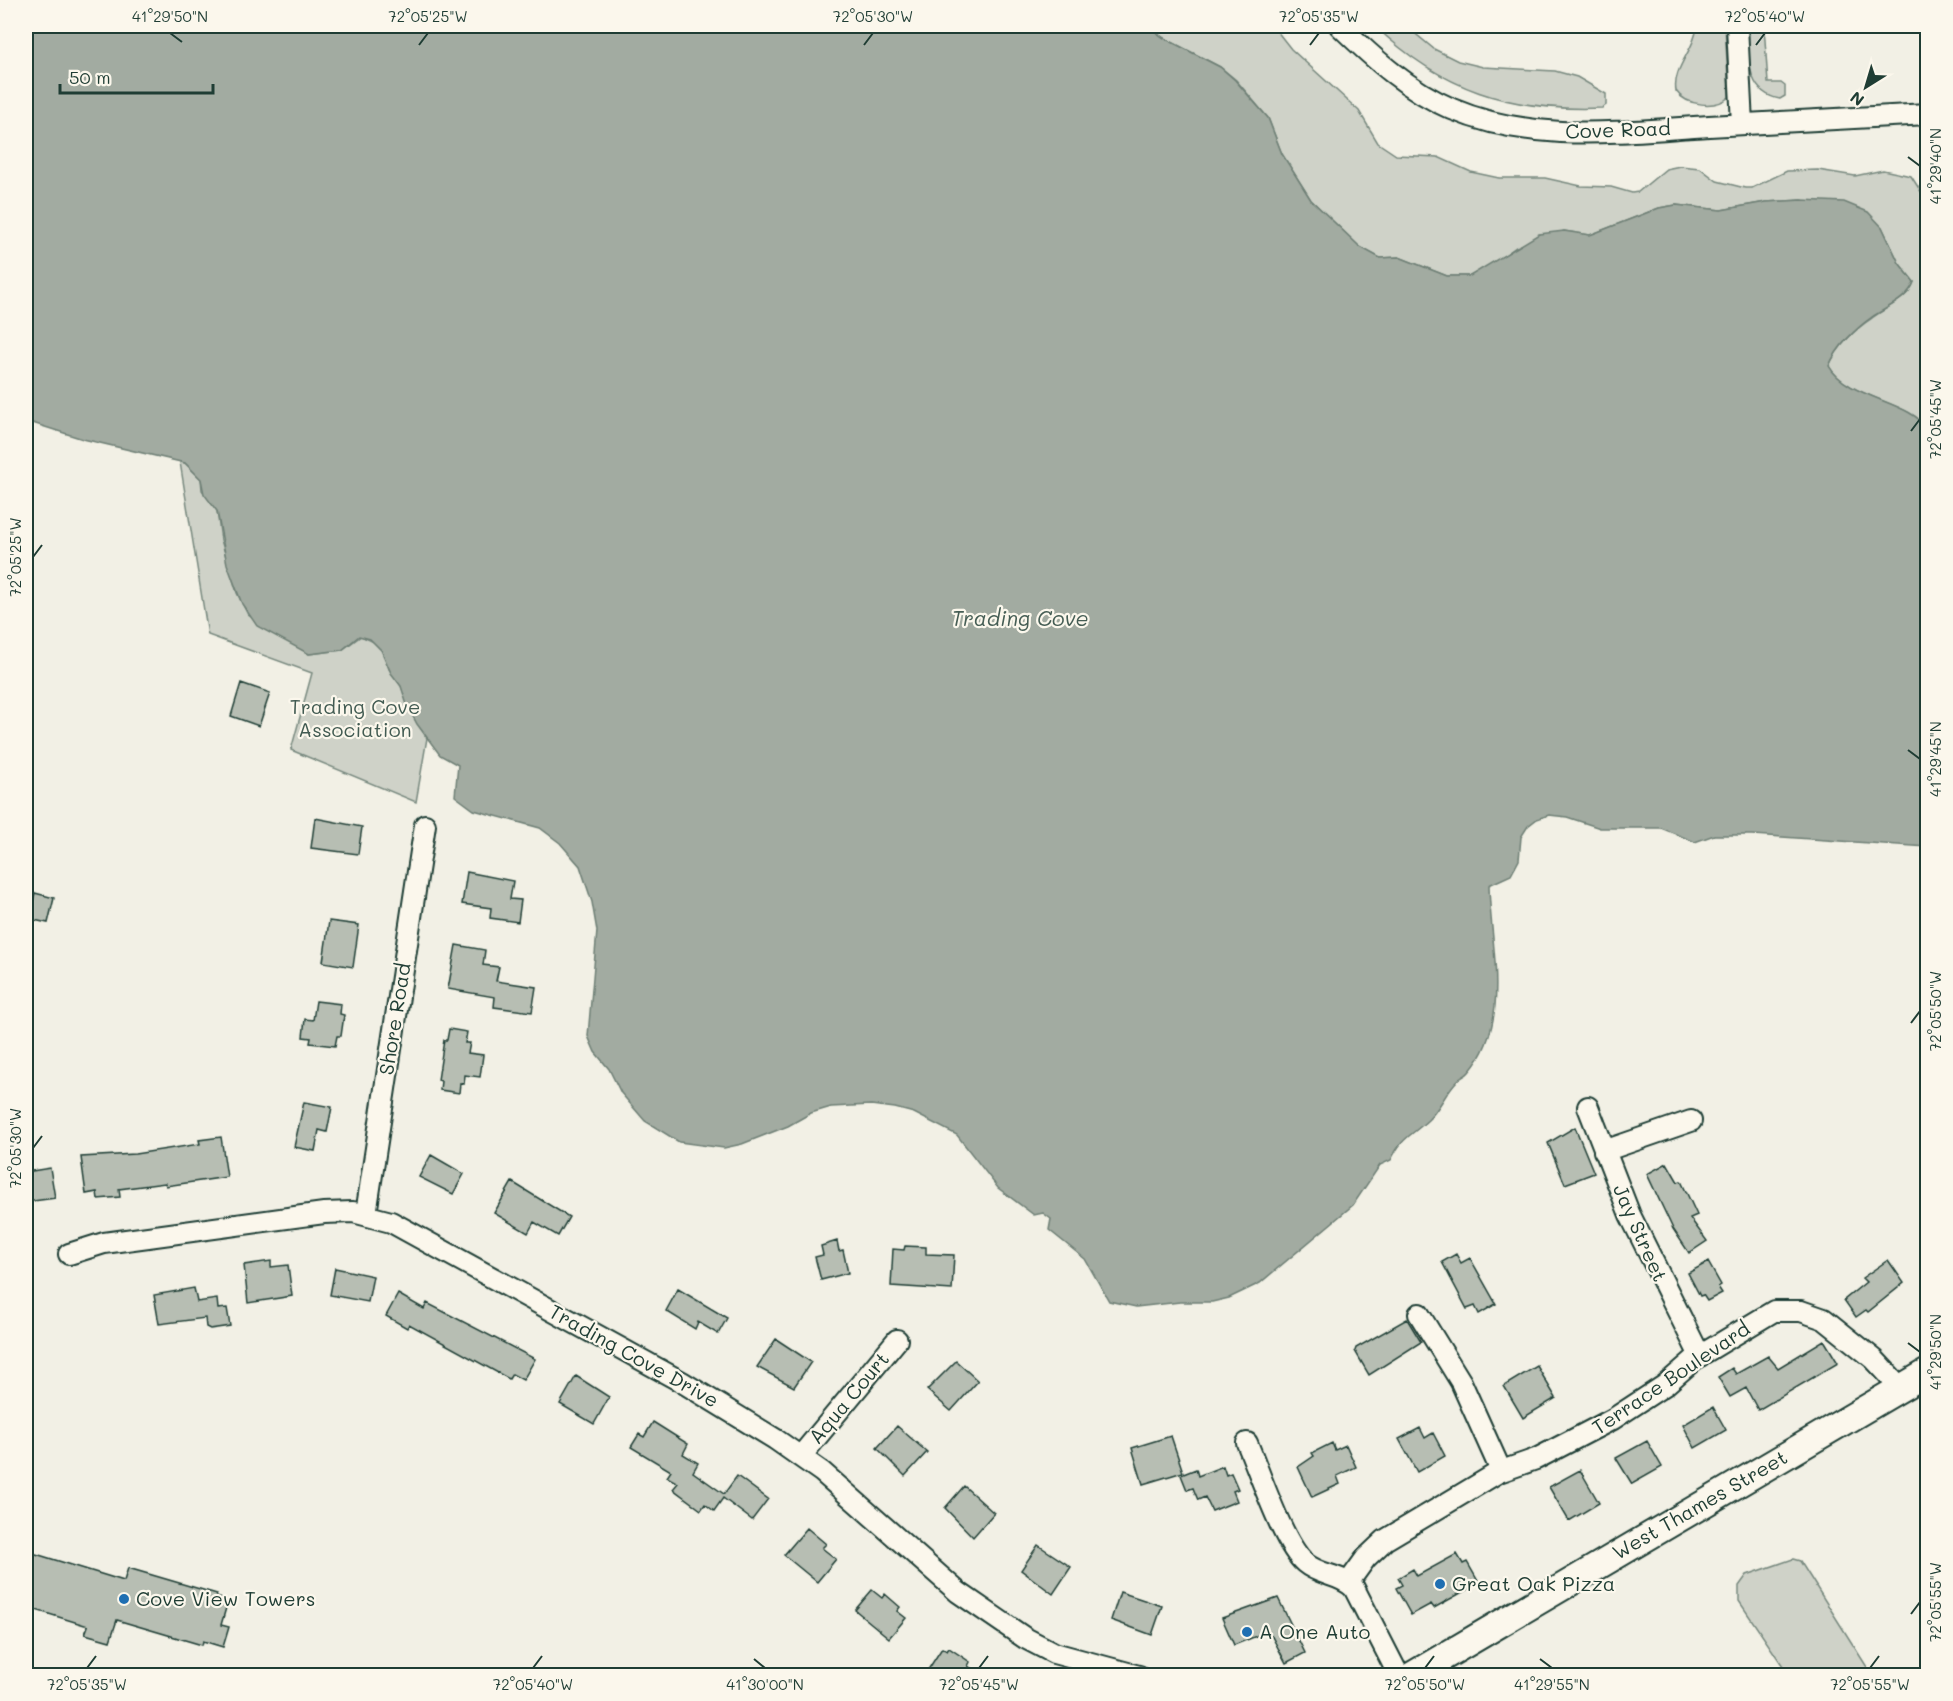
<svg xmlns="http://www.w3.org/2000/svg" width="1953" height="1701" font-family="Mali,sans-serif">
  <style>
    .green { fill: #cfd2c8; stroke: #77887e; stroke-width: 1.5 }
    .water { fill: #a2aba1; stroke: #6e7f75; stroke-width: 1.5 }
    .building { fill: #b7beb3; stroke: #1f3d34; stroke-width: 1.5 }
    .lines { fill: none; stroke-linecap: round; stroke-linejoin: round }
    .minor-casing { stroke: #1f3d34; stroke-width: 24 }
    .major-casing { stroke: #1f3d34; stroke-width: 30 }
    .minor { stroke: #fbf7ec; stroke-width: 20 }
    .major { stroke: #fbf7ec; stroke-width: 26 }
    .ticks { fill: none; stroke: #1f3d34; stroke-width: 2 }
    .poi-dot { fill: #1f6fb2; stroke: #fbf7ec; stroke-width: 2 }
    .labels { text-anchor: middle; stroke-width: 4.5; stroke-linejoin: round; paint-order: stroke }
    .street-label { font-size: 20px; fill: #1f3d34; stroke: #fbf7ec }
    .park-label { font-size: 20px; fill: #425b52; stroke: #fbf7ec }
    .poi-label { font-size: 20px; fill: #1f3d34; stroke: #fbf7ec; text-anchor: start }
    .water-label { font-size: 21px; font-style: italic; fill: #465e55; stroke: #fbf7ec }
    .neatline { fill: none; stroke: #1f3d34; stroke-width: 2 }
    .ticks-label { font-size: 15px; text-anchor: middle; fill: #1f3d34 }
  </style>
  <rect width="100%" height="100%" fill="#f2f0e5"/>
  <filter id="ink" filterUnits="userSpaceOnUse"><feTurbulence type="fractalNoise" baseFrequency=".0167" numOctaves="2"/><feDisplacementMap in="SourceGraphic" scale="12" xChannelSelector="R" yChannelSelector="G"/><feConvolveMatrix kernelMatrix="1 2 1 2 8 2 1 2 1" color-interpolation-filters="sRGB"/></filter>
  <g filter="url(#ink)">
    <path class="green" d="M1147,26H1273L1291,49L1359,111L1378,143L1396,155L1438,157L1471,172L1499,178H1545L1581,186L1611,187L1632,193L1638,192L1666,169L1680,166L1700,168L1717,181L1745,188H1752L1787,171L1818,170L1855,176L1883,170L1911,176L1927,201V429C1912,401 1848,399 1829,366C1837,347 1855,329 1872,318C1886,307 1908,300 1914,282L1899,263L1882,227L1802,200L1766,202L1721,210L1676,205L1659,208L1590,235L1564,231L1516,247L1483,271L1470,276H1447L1399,257L1380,258L1360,247L1311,200L1282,154L1268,118L1236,80L1220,67L1164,38Z
      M1375,26H1406L1434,49L1458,61L1483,67L1555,71L1577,77L1606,94V105L1602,108C1510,112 1442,90 1375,26Z
      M1697,26H1725L1729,97C1716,109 1686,106 1676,91C1672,68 1695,50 1697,26Z
      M1748,26H1764L1768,83H1781L1785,86V96L1780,99C1743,92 1750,54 1748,26Z
      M180,462L185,463L201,479L202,490L217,511L221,540L237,593L248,615L309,654L342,650L361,636L374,642L384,653L389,669L401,686L414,718L427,738L416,802L291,750L312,673L208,635Z
      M1793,1559L1800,1561L1872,1675H1789L1739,1601V1586L1747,1575Z"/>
    <path class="water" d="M26,26H1147L1164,38L1220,67L1235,80L1268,118L1282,154L1311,200L1360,247L1380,258L1399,257L1447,276H1470L1539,234L1564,231L1590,235L1659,208L1676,205L1721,210L1766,202L1802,200L1844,202L1868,212L1882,227L1899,263L1914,282C1908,299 1887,307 1872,317C1855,329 1837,347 1829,366C1847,399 1912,401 1927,429V847L1753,835H1714L1695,842L1661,828H1600L1567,817L1549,815L1537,819L1528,826L1521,837L1519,860L1511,875L1489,885C1490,946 1513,1021 1469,1072C1466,1076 1461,1077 1458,1080C1446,1091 1440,1109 1428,1120C1410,1137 1402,1137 1391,1160L1380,1165L1353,1205L1260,1283L1229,1298L1212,1302H1180L1136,1307L1109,1301L1085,1259L1049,1230L1051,1219L1043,1213L1034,1215L998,1188L957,1135L914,1113L895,1108L871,1105L831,1107L811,1113L788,1126L742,1144L724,1148L679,1142L645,1121L621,1093L609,1069L595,1052L588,1036L597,931L592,902L580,866L560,843L540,828L474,810L455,796L458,765L440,755L417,724L407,705L401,686L391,673L381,650L370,639L359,636L342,650L309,654L257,626L242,604L227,564L217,511L204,494L201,479L185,463L83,439L26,421Z"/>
    <path class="building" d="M241,683L270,693L259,726L231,716Z
      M315,818L362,827L358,854L311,848Z
      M467,872L513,881L510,899L521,900L518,922L490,918L491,908L462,904Z
      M35,893L54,898L48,923L29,919Z
      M329,921L359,925L353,967L323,962Z
      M456,945L485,950L483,965L499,967L496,981L536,987L532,1012L494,1007L495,997L448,989Z
      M316,1001L341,1004L340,1014L344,1015L341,1036H337L335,1046L310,1043L311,1038L303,1037L305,1019L313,1020Z
      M449,1029L467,1032L465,1043H470L468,1053L483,1055L480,1077L465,1075L464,1084L460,1083L459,1093L440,1090L441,1081L438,1080L444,1040H447Z
      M304,1102L332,1107L327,1132L319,1130L315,1151L294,1147Z
      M1575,1127L1594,1173L1565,1184L1548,1143Z
      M221,1137L227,1177L166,1186L165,1183L119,1189L120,1197L98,1199L97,1192L86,1194L81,1157L135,1154L200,1144L199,1140Z
      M431,1155L464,1174L453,1194L419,1177Z
      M1667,1163L1678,1182L1681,1181L1697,1215L1690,1218L1707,1241L1689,1253L1673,1229L1647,1174Z
      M50,1168L55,1198L26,1202V1172Z
      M512,1182L569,1217L558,1236L534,1222L528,1233L494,1213Z
      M837,1241L839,1251L843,1250L848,1273L821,1280L815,1257L823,1255L821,1246Z
      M905,1246L926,1247V1254L954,1255L952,1290L891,1286L893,1249L904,1250Z
      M1456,1254L1461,1263L1470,1258L1496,1304L1479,1314L1475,1306L1467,1309L1442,1262Z
      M1888,1260L1904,1283L1868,1312L1866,1310L1856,1317L1844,1300L1866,1282L1862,1278Z
      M271,1261V1267L288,1265L292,1296L248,1303L244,1265Z
      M1708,1262L1721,1285L1718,1287L1722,1293L1707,1301L1703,1295L1700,1296L1688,1273Z
      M335,1268L373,1276L368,1302L330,1295Z
      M194,1288L197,1302L217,1299L218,1309L227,1308L230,1326L210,1329L206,1327L205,1318L159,1324L154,1295Z
      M678,1289L727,1318L718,1334L698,1322L695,1329L666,1311Z
      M398,1294L424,1309L427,1303L535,1359L523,1380L512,1374L509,1379L409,1324L407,1328L386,1316Z
      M1407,1319L1421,1342L1369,1375L1355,1351L1356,1348Z
      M776,1339L811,1362L794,1387L757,1367Z
      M1824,1340L1838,1363L1758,1410L1746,1388L1730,1397L1718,1377L1732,1368L1736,1374L1768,1356L1778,1368Z
      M956,1361L978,1381L951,1411L927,1390Z
      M1537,1366L1556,1398L1523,1418L1504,1386Z
      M576,1376L609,1397L594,1424L560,1404Z
      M1713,1407L1726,1430L1695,1448L1683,1425Z
      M653,1422L688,1444L683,1454L698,1463L693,1472L724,1494L737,1476L768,1499L752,1520L723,1498L714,1511L705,1504L701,1510L673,1489L678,1483L667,1477L671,1471L631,1447L639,1434L644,1437Z
      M897,1426L927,1452L905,1476L877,1448Z
      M1420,1428L1425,1438L1433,1433L1445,1456L1417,1472L1399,1439Z
      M1171,1436L1183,1472L1143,1484L1132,1448Z
      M1647,1441L1662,1467L1632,1484L1616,1458Z
      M1332,1443L1335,1450L1346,1445L1356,1467L1337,1476L1340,1484L1312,1497L1298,1467L1314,1456L1312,1453Z
      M1223,1466L1226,1475L1231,1473L1238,1489L1233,1491L1237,1501L1212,1511L1205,1497L1198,1500L1193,1488L1187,1490L1181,1475L1196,1469L1198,1476Z
      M1580,1470L1599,1503L1569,1521L1549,1487Z
      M964,1486L994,1513L973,1537L945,1508Z
      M807,1528L826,1544L822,1548L836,1559L817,1582L784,1555Z
      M1038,1545L1071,1567L1053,1594L1021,1570Z
      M26,1551L124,1581L128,1568L217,1594L216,1597L228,1601L221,1625L229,1627L223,1647L203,1641L202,1645L117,1620L110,1641L85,1634L88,1626L26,1607Z
      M1457,1554L1463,1564L1467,1562L1479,1583L1434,1608L1431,1604L1411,1615L1396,1588L1402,1585L1398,1578L1413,1569L1417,1576Z
      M872,1590L882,1598L885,1594L900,1607L897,1611L906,1618L889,1638L855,1610Z
      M1120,1592L1162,1606L1152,1635L1111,1620Z
      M1278,1598L1305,1653L1286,1663L1269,1631L1234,1645L1222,1618Z
      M942,1648L947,1651L949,1648L970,1662L968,1666L983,1676H924Z"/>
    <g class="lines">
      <g class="minor-casing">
        <path id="minor" d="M1340,26C1373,58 1408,90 1452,109C1534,144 1623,131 1709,126C1782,122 1855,118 1928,114
          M1737,26L1742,124
          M1588,1107L1630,1215L1700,1356
          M1604,1151L1691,1121
          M366,1214L425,825
          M69,1254L104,1243L324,1213L353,1212L391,1222L682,1382L775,1439L822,1472L958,1592L1025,1638L1054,1653L1139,1676
          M1419,1314L1461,1382L1501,1471
          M1247,1443C1260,1473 1283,1544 1305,1563C1320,1576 1341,1574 1354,1588L1399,1676
          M801,1456L897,1340
          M1348,1583L1366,1558L1385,1540L1499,1472L1536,1459L1613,1419L1665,1385L1696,1358L1774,1311H1801L1824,1319L1874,1359L1901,1388"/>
      </g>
      <g class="major-casing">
        <path id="major" d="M1411,1676L1928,1372"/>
      </g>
      <use href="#minor" class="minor"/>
      <use href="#major" class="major"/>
    </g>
  </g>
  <path class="ticks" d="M170,33L182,42M419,45L428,33M864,45L873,33M1310,45L1319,33M1756,45L1765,33M1908,157L1920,166M1911,431L1920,419M33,557L42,545M1908,750L1920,759M1911,1023L1920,1011M33,1148L42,1136M1908,1343L1920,1352M1911,1614L1920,1602M754,1659L765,1668M1540,1659L1552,1668M87,1668L96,1656M533,1668L542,1656M979,1668L988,1656M1425,1668L1434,1656M1870,1668L1879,1656"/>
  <g class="poi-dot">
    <circle cx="1440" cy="1584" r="6"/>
    <circle cx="124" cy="1599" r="6"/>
    <circle cx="1247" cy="1632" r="6"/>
  </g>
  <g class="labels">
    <g class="street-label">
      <text transform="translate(1618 130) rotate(-2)" y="7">Cove Road</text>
      <text transform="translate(395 1019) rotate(-81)" y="7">Shore Road</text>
      <text transform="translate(1640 1233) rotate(66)" y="7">Jay Street</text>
      <text transform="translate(634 1356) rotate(29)" y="7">Trading Cove Drive</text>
      <text transform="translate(1671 1378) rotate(-34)" y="7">Terrace Boulevard</text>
      <text transform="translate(849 1398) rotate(-50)" y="7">Aqua Court</text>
      <text transform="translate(1700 1505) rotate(-30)" y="7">West Thames Street</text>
    </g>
    <g class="park-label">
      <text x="355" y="714">Trading Cove<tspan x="355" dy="23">Association</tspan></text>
    </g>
    <g class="poi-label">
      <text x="1452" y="1591">Great Oak Pizza</text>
      <text x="136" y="1606">Cove View Towers</text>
      <text x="1259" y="1639">A One Auto</text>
    </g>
    <g class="water-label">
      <text x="1020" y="626">Trading Cove</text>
    </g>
  </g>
  <rect width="1953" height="1701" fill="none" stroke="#fbf7ec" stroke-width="66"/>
  <g transform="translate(1866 87) rotate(217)" stroke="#fbf7ec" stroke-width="4.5" paint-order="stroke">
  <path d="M0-4.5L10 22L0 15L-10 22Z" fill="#1f3d34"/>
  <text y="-9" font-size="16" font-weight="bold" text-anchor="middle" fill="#1f3d34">N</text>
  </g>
  <path d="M60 84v9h153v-9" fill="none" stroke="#1f3d34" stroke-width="3"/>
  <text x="69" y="84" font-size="18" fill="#1f3d34" stroke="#fbf7ec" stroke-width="4.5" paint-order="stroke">50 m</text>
  <rect x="33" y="33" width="1887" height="1635" class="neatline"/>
  <g class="ticks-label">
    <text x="170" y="22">41°29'50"N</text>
    <text x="428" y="22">72°05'25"W</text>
    <text x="873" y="22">72°05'30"W</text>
    <text x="1319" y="22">72°05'35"W</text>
    <text x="1765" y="22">72°05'40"W</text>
    <text transform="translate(1936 166) rotate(-90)" y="5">41°29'40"N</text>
    <text transform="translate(1936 419) rotate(-90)" y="5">72°05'45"W</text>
    <text transform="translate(16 557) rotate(-90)" y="5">72°05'25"W</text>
    <text transform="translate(1936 759) rotate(-90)" y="5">41°29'45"N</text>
    <text transform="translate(1936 1011) rotate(-90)" y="5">72°05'50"W</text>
    <text transform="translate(16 1148) rotate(-90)" y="5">72°05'30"W</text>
    <text transform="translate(1936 1352) rotate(-90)" y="5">41°29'50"N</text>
    <text transform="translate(1936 1602) rotate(-90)" y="5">72°05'55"W</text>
    <text x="87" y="1690">72°05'35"W</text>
    <text x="533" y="1690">72°05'40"W</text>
    <text x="765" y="1690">41°30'00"N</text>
    <text x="979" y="1690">72°05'45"W</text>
    <text x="1425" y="1690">72°05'50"W</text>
    <text x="1552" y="1690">41°29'55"N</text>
    <text x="1870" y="1690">72°05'55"W</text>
  </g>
</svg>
